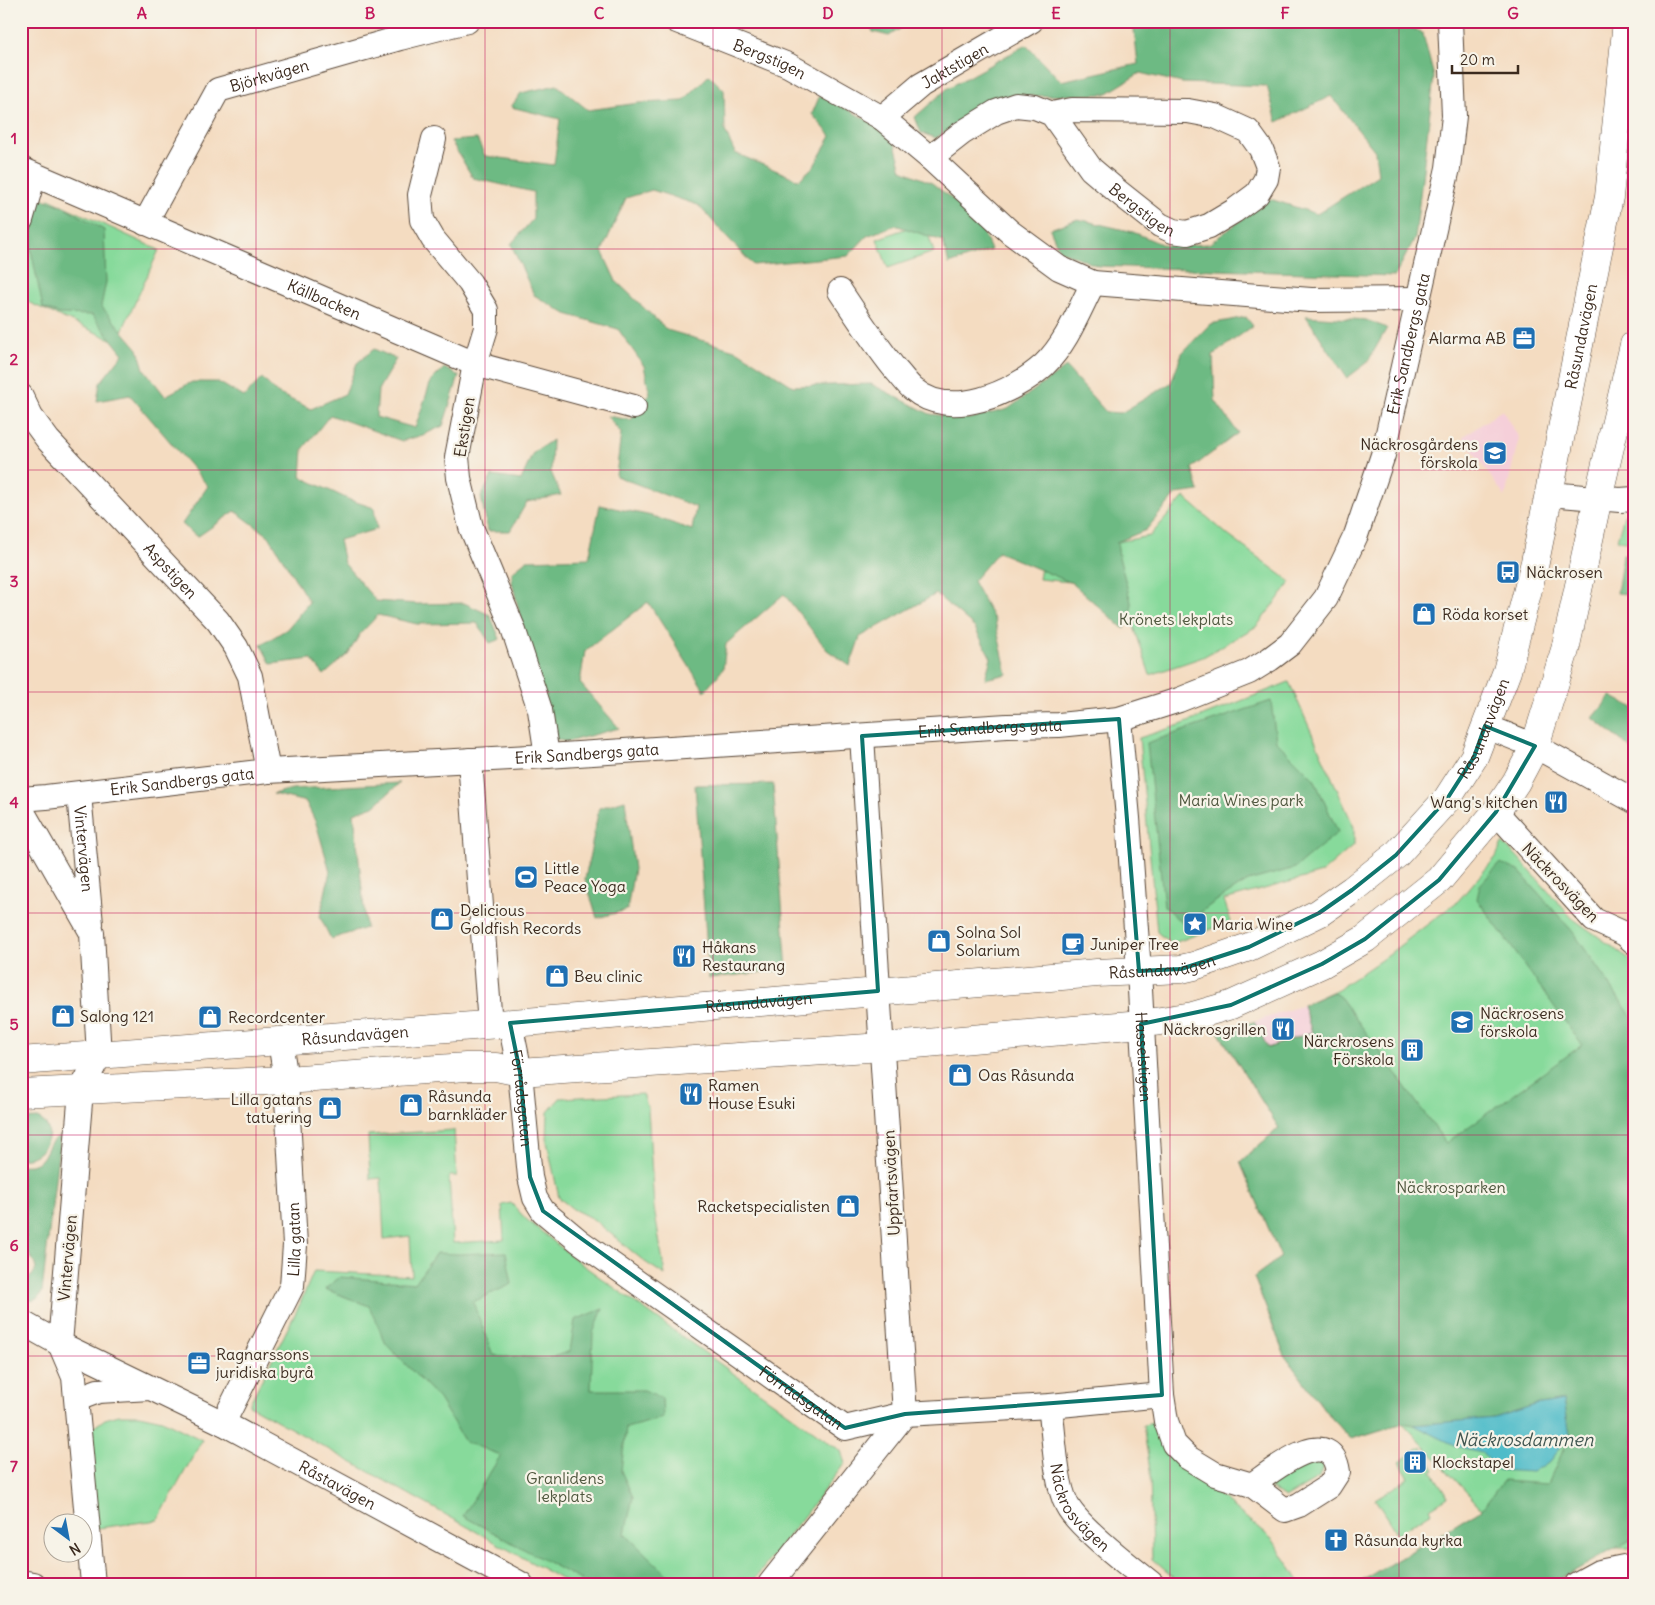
<svg xmlns="http://www.w3.org/2000/svg" width="1655" height="1605" font-family="Delius,sans-serif">
  <style>
    .built { fill: #f5cfd9 }
    .green { fill: #87da9b; stroke: #61825c }
    .forest { fill: #6dba83; stroke: #547250 }
    .water { fill: #4fbcc9; stroke: #457374 }
    .lines { fill: none; stroke-linecap: round; stroke-linejoin: round }
    .street-casing { stroke: #574536; stroke-width: 26 }
    .secondary-casing { stroke: #574536; stroke-width: 29 }
    .street { stroke: #fff; stroke-width: 24 }
    .secondary { stroke: #fff; stroke-width: 28 }
    .marked { fill: none; stroke: #0f766e; stroke-width: 4; stroke-linejoin: round }
    .grid { fill: none; stroke: #c2185b; stroke-width: 1; stroke-opacity: 0.55 }
    .labels { text-anchor: middle; stroke-width: 4.5; stroke-linejoin: round; paint-order: stroke }
    .street-label { font-size: 16px; fill: #3b2a1e; stroke: #f7f3e8 }
    .poi-label { font-size: 16px; fill: #3b2a1e; stroke: #f7f3e8; text-anchor: start }
    .park-label { font-size: 16px; fill: #4e563d; stroke: #f7f3e8 }
    .water-label { font-size: 18px; font-style: italic; fill: #415651; stroke: #f7f3e8 }
    .neatline { fill: none; stroke: #c2185b; stroke-width: 2 }
    .grid-label { font-size: 16px; text-anchor: middle; font-weight: bold; fill: #c2185b }
  </style>
  <rect width="100%" height="100%" fill="#f7f3e8"/>
  <filter id="ink" filterUnits="userSpaceOnUse"><feTurbulence type="fractalNoise" baseFrequency=".02" numOctaves="2"/><feDisplacementMap in="SourceGraphic" scale="10" xChannelSelector="R" yChannelSelector="G"/><feConvolveMatrix kernelMatrix="1 2 1 2 8 2 1 2 1" color-interpolation-filters="sRGB"/></filter>
  <filter id="wash" filterUnits="userSpaceOnUse"><feTurbulence type="fractalNoise" baseFrequency=".0096" numOctaves="4" result="noise"/><feDisplacementMap in="SourceGraphic" scale="20" xChannelSelector="R" yChannelSelector="G"/><feGaussianBlur stdDeviation="1.12" result="paint"/><feColorMatrix in="noise" values="0 0 0 0 0 0 0 0 0 0 0 0 0 0 0 0 0 1.4 0 .05"/><feComposite in="paint" operator="in"/></filter>
  <g filter="url(#wash)">
    <rect width="100%" height="100%" fill="#f4dcc1"/>
    <path class="built" d="M1502,410L1519,438L1505,497L1463,437Z
      M1303,1005L1312,1032L1268,1048L1254,1022Z"/>
    <path class="green" d="M49,199L159,250L117,342L21,299C21,287 20,274 21,263C23,248 36,206 49,199Z
      M924,222L934,252L888,268L877,239Z
      M1184,497L1229,536L1291,582L1257,626L1203,657L1150,675L1121,587L1039,579L1047,531L1117,542L1150,536Z
      M1634,514V542L1617,540L1624,515Z
      M1289,682L1354,827V845L1322,873L1224,900L1231,922L1171,944L1157,932L1139,738L1183,724Z
      M1502,843L1516,855L1572,918L1634,962V1548H1615L1551,1584H1357L1482,1509L1403,1423L1351,1439L1327,1413L1285,1356L1254,1277L1281,1257L1240,1162L1279,1128L1217,1030L1254,1022L1268,1048L1312,1032L1303,1005L1338,989L1381,960L1458,901L1496,857Z
      M643,1094L648,1109L654,1208L665,1275L645,1262L593,1219L573,1209L559,1198L547,1142L548,1112L560,1098Z
      M454,1130L457,1176H449L453,1243L504,1240L502,1205L511,1203L526,1219L580,1263L841,1451L845,1463L751,1584H570L249,1405L299,1306L314,1271L412,1276L410,1236L384,1239L381,1178L370,1179L368,1135Z
      M119,1415H139L162,1420L202,1440L158,1520L91,1529L90,1430L105,1419Z
      M1153,1423L1187,1469L1273,1540L1301,1584H1181L1152,1559L1150,1470L1143,1425Z
      M1421,1447L1435,1470L1432,1472L1448,1497L1430,1508L1432,1512L1397,1534L1375,1499L1409,1478L1399,1462Z
      M1310,1460L1318,1461L1323,1467L1319,1478L1285,1498L1266,1485Z"/>
    <path class="forest" d="M869,21H912L889,36L873,32Z
      M1133,21H1400L1423,34L1434,77L1415,238L1395,276L1098,266L1059,250L1050,229L1078,219L1133,232L1166,246L1209,244L1270,199L1317,214L1378,175L1375,151L1331,96L1277,122L1267,86L1182,83L1140,73L1106,94L1000,97L936,138L921,133L915,117L948,88L1026,45L1061,81L1138,64Z
      M709,75L724,90L725,131L735,153L799,180L814,166L831,136L812,114L820,95L892,133L902,170L932,183L977,219L991,250L949,264L943,241L895,225L867,236L848,256L753,265L698,205L652,190L626,198L602,251L616,281L667,330L738,351L793,386L871,384L930,414L969,419L1008,409L1066,367L1106,412L1121,413L1171,383L1182,353L1210,324L1246,317L1253,326L1213,355L1215,400L1238,433L1192,468L1199,491L1176,494L1146,530L1117,542L1119,557L1132,606L1124,629L1072,583L998,552L973,581L995,621L1007,674L985,679L991,658L975,628L936,594L860,637L850,666L827,650L784,594L726,644L723,669L705,691L648,602L585,651L580,683L619,728L567,742L549,738L512,582V572L527,560L589,558L600,505L652,516L692,530L696,507L616,476L621,433L607,416L631,420L650,394L644,366L618,329L566,314L534,295L511,244L533,219V192L473,178L451,141L477,139L485,156L554,165L560,119L511,107L521,93L557,85L588,110L639,103L683,101Z
      M36,197L63,206L104,230L106,282L101,306L138,349L144,369L165,396L192,382H218L244,397L262,378L277,393L311,409L345,394L357,363L374,349L396,359L378,390L376,417L415,428L431,381L444,368L459,376L443,426L423,435L402,441L330,415L303,449L301,477L350,500L374,508L377,529L339,540L344,563L376,601L418,604L464,603L490,615L500,639L490,643L477,623L417,624L378,615L360,634L348,654L324,675L311,659L271,664L261,645L287,629L309,602L269,536L235,511L197,537L182,524L208,486L130,395L97,401L100,383L123,354L92,315L59,314L43,308L31,250Z
      M1306,316L1366,320L1387,328L1367,363L1347,378Z
      M552,440L551,472L561,495L527,502L510,531H488L481,497L492,476L521,480L533,453Z
      M1623,554H1634V595L1617,593Z
      M1611,696L1634,708V751L1593,718Z
      M1271,701L1276,741L1314,779L1338,832L1295,868L1248,881L1213,903L1184,925L1164,906L1147,743Z
      M400,783L374,806L354,813L366,928L331,939L320,917L330,871L316,823L306,802L273,794L292,789Z
      M773,784L787,970L709,978L695,785Z
      M625,800L634,869L627,910L597,918L585,879L599,808Z
      M1500,863L1519,871L1573,932L1634,1020V1538L1551,1584H1357L1482,1509L1503,1481L1548,1484L1570,1435L1564,1400L1535,1405L1494,1418L1414,1425L1403,1423L1351,1439L1327,1413L1285,1356L1254,1277L1281,1257L1240,1162L1279,1128L1217,1030L1254,1022L1268,1048L1312,1032L1303,1005L1333,992L1341,998L1446,1143L1582,1045L1477,899L1480,885Z
      M37,1118C62,1128 42,1162 21,1158V1119Z
      M58,1137H60L42,1292C39,1301 30,1302 21,1300L22,1281L32,1276L36,1269L34,1262L21,1242V1165C50,1168 41,1146 58,1137Z
      M506,1252L512,1284L473,1302L493,1355L547,1359L570,1351L575,1320L603,1309L593,1333L591,1390H644L662,1398L663,1418L626,1428L621,1471L633,1497L625,1534L677,1584H588L463,1516L501,1455L465,1442L439,1399L386,1344L369,1306L325,1289L340,1277L415,1283L436,1253L459,1254Z"/>
    <path class="water" d="M1564,1400L1570,1435L1552,1459L1532,1472L1497,1470L1482,1452L1458,1447L1414,1425L1494,1418L1535,1405Z"/>
  </g>
  <g filter="url(#ink)">
    <g class="lines">
      <g class="street-casing">
        <g id="street">
          <path id="s1" d="M677,21L788,65L882,118L930,158L1010,232L1059,268L1093,283L1311,300L1419,299"/>
          <path id="s2" d="M882,118L921,85L1031,21"/>
          <path d="M434,139L420,195L422,220L433,239L470,283L486,310V328L475,364L457,457L459,478L471,527L513,628L540,710L547,756"/>
          <path id="s3" d="M930,158L962,133L996,112L1016,105L1035,107L1052,114L1091,169L1117,191L1160,225L1173,231L1187,233L1209,226L1234,211L1257,194L1266,179L1268,167L1261,149L1248,131L1215,116L1188,111L1072,110L1052,114"/>
          <path id="s4" d="M21,169L475,364L634,407"/>
          <path d="M21,220L34,175"/>
          <path id="s5" d="M145,223L218,90L400,38L467,21"/>
          <path d="M840,291C858,318 875,344 895,369C901,375 906,383 913,389C950,421 1013,393 1044,365C1067,343 1079,310 1093,283"/>
          <path id="s6" d="M21,396L31,417L48,440L218,621L236,647L250,676L268,771"/>
          <path d="M1549,494L1620,500L1634,499"/>
          <path id="s7" d="M1119,719L1128,818L1139,971L1162,1395L1166,1421L1174,1444L1187,1457L1215,1474L1252,1485L1285,1510L1299,1505L1329,1486L1338,1472C1331,1421 1272,1471 1252,1485"/>
          <path d="M1485,726L1535,746L1634,801"/>
          <path d="M470,760L490,1025"/>
          <path id="s8" d="M79,794L91,924"/>
          <path id="s9" d="M21,799L46,797L268,771L547,756L1007,726L1059,725L1119,719L1179,700L1249,672L1270,659L1290,644L1326,598L1356,535L1383,455L1448,168L1454,116L1450,21"/>
          <path d="M21,809L92,933L99,1056L81,1090L60,1344L74,1377L93,1584"/>
          <path d="M1496,812L1594,920L1625,934L1634,942"/>
          <path id="s10" d="M510,1023L520,1072L530,1177L535,1198L543,1211L579,1241L641,1285L845,1428L905,1414L1050,1406L1162,1395"/>
          <path id="s11" d="M21,1322L60,1344L223,1423L521,1584"/>
          <path d="M77,1399L98,1391L150,1388"/>
          <path id="s12" d="M1050,1406C1054,1433 1055,1482 1067,1505C1078,1527 1131,1567 1152,1584"/>
          <path id="s13" d="M223,1423L292,1286L295,1245L286,1080L280,1041"/>
          <path d="M21,1582L33,1584"/>
          <path d="M770,1584L905,1414L862,736"/>
          <path d="M1577,1584L1599,1572L1634,1565"/>
        </g>
      </g>
      <g class="secondary-casing">
        <g id="secondary">
          <path id="s14" d="M21,1061L576,1018L1097,973L1181,969L1194,966L1249,947L1319,913L1352,890L1396,855L1447,799L1474,757L1507,671L1535,562L1609,197L1627,21"/>
          <path d="M21,1093L286,1080L466,1067H496L520,1072L882,1047L1141,1024L1193,1016L1231,1005L1322,964L1365,939L1439,880L1496,812L1516,782L1535,746L1565,650L1598,498L1634,345"/>
        </g>
      </g>
      <use href="#street" class="street"/>
      <use href="#secondary" class="secondary"/>
    </g>
  </g>
  <path class="marked" d="M1119,719L1139,971L1181,969L1249,947L1319,913L1352,890L1396,855L1447,799L1474,757L1485,726L1535,746L1496,812L1439,880L1365,939L1322,964L1231,1005L1141,1024L1162,1395L905,1414L845,1428L543,1211L530,1177L520,1072L510,1023L878,991L862,736Z"/>
  <path class="grid" d="M256,21V1584M485,21V1584M713,21V1584M942,21V1584M1170,21V1584M1399,21V1584M21,249H1634M21,470H1634M21,692H1634M21,913H1634M21,1135H1634M21,1356H1634"/>
  <defs>
    <g id="office-square" transform="scale(1.25)"><rect x="-9" y="-9" width="18" height="18" rx="4" fill="#1f6fb2" stroke="#f7f3e8"/><path d="M-6-3h4V-5.5h4V-3h4V5H-6ZM-1-4.5V-3h2v-1.5ZM-6 0V1H6V0Z" fill="#fff"/></g>
    <g id="school-square" transform="scale(1.25)"><rect x="-9" y="-9" width="18" height="18" rx="4" fill="#1f6fb2" stroke="#f7f3e8"/><path d="M0-5L7-2L0 1L-7-2ZM-4 1L0 2.5L4 1V4Q0 6-4 4Z" fill="#fff"/></g>
    <g id="bus-square" transform="scale(1.25)"><rect x="-9" y="-9" width="18" height="18" rx="4" fill="#1f6fb2" stroke="#f7f3e8"/><path d="M-5-6H5V4H4V6H2V4H-2V6H-4V4H-5ZM-3.5-4V0h7V-4ZM-3.5 1.2v1.5H-2V1.2ZM2 1.2v1.5H3.5V1.2Z" fill="#fff"/></g>
    <g id="shop-square" transform="scale(1.25)"><rect x="-9" y="-9" width="18" height="18" rx="4" fill="#1f6fb2" stroke="#f7f3e8"/><path d="M-5-2.5h2.3a2.7 3.5 0 0 1 5.4 0H5L5.5 6h-11ZM-1.5-2.5h3a1.5 2.3 0 0 0-3 0Z" fill="#fff"/></g>
    <g id="restaurant-square" transform="scale(1.25)"><rect x="-9" y="-9" width="18" height="18" rx="4" fill="#1f6fb2" stroke="#f7f3e8"/><path d="M-5-6h1v4h1v-4h1v4h1v-4h1v5L-1.5 .5V6h-2V.5L-5-1ZM5-6V6H3V1.5H1.5Q1.5-4 5-6Z" fill="#fff"/></g>
    <g id="stadium-square" transform="scale(1.25)"><rect x="-9" y="-9" width="18" height="18" rx="4" fill="#1f6fb2" stroke="#f7f3e8"/><path d="M0-5a6.5 5 0 1 0 0 10a6.5 5 0 1 0 0-10ZM-3.5-1.8h7v3.6h-7Z" fill="#fff"/></g>
    <g id="sight-square" transform="scale(1.25)"><rect x="-9" y="-9" width="18" height="18" rx="4" fill="#1f6fb2" stroke="#f7f3e8"/><path d="M0-6L1.8-2.2L6-1.7L2.9 1.2L3.7 5.4L0 3.3L-3.7 5.4L-2.9 1.2L-6-1.7L-1.8-2.2Z" fill="#fff"/></g>
    <g id="cafe-square" transform="scale(1.25)"><rect x="-9" y="-9" width="18" height="18" rx="4" fill="#1f6fb2" stroke="#f7f3e8"/><path d="M-5.5-4.5H6V0H3Q3 3.5 0 3.5H-2.5Q-5.5 3.5-5.5 0ZM3-3.2v2h1.7v-2ZM-6 4.5H4V6H-6Z" fill="#fff"/></g>
    <g id="building-square" transform="scale(1.25)"><rect x="-9" y="-9" width="18" height="18" rx="4" fill="#1f6fb2" stroke="#f7f3e8"/><path d="M-4-6H4V6H1V3H-1V6H-4ZM-2.5-4.3h1.7v1.8h-1.7ZM.8-4.3h1.7v1.8H.8ZM-2.5-1h1.7V.8h-1.7ZM.8-1h1.7V.8H.8Z" fill="#fff"/></g>
    <g id="church-square" transform="scale(1.25)"><rect x="-9" y="-9" width="18" height="18" rx="4" fill="#1f6fb2" stroke="#f7f3e8"/><path d="M-1.2-6h2.4v3.5h3.3v2.4h-3.3V6h-2.4V-.1h-3.3v-2.4h3.3Z" fill="#fff"/></g>
  </defs>
  <g fill-rule="evenodd">
    <use href="#office-square" x="1524" y="338"/>
    <use href="#school-square" x="1495" y="453"/>
    <use href="#bus-square" x="1508" y="572"/>
    <use href="#shop-square" x="1424" y="614"/>
    <use href="#restaurant-square" x="1556" y="802"/>
    <use href="#stadium-square" x="526" y="877"/>
    <use href="#shop-square" x="442" y="919"/>
    <use href="#sight-square" x="1195" y="924"/>
    <use href="#shop-square" x="939" y="941"/>
    <use href="#cafe-square" x="1073" y="944"/>
    <use href="#restaurant-square" x="684" y="956"/>
    <use href="#shop-square" x="557" y="976"/>
    <use href="#shop-square" x="63" y="1016"/>
    <use href="#shop-square" x="210" y="1017"/>
    <use href="#school-square" x="1462" y="1022"/>
    <use href="#restaurant-square" x="1283" y="1029"/>
    <use href="#building-square" x="1412" y="1050"/>
    <use href="#shop-square" x="960" y="1075"/>
    <use href="#restaurant-square" x="691" y="1094"/>
    <use href="#shop-square" x="411" y="1105"/>
    <use href="#shop-square" x="330" y="1108"/>
    <use href="#shop-square" x="848" y="1206"/>
    <use href="#office-square" x="199" y="1363"/>
    <use href="#building-square" x="1415" y="1462"/>
    <use href="#church-square" x="1336" y="1540"/>
  </g>
  <g class="labels">
    <g class="street-label">
      <text dy="6" stroke="none"><textPath href="#s1" startOffset="100">Bergstigen</textPath></text>
      <text dy="6" stroke="none"><textPath href="#s2" startOffset="90">Jaktstigen</textPath></text>
      <text dy="6" stroke="none"><textPath href="#s5" startOffset="205">Björkvägen</textPath></text>
      <text dy="6" stroke="none"><textPath href="#s3" startOffset="272">Bergstigen</textPath></text>
      <text dy="6" stroke="none"><textPath href="#s4" startOffset="330">Källbacken</textPath></text>
      <text dy="6" stroke="none"><textPath href="#s14" startOffset="1970">Råsundavägen</textPath></text>
      <text dy="6" stroke="none"><textPath href="#s9" startOffset="1616">Erik Sandbergs gata</textPath></text>
      <text transform="translate(464 427) rotate(-81)" y="6">Ekstigen</text>
      <text dy="6" stroke="none"><textPath href="#s6" startOffset="231">Aspstigen</textPath></text>
      <text dy="6" stroke="none"><textPath href="#s9" startOffset="972">Erik Sandbergs gata</textPath></text>
      <text dy="6" stroke="none"><textPath href="#s14" startOffset="1565">Råsundavägen</textPath></text>
      <text dy="6" stroke="none"><textPath href="#s9" startOffset="568">Erik Sandbergs gata</textPath></text>
      <text dy="6" stroke="none"><textPath href="#s9" startOffset="162">Erik Sandbergs gata</textPath></text>
      <text dy="6" stroke="none"><textPath href="#s8" startOffset="55">Vintervägen</textPath></text>
      <text transform="translate(1561 882) rotate(46)" y="6">Näckrosvägen</text>
      <text dy="6" stroke="none"><textPath href="#s14" startOffset="1145">Råsundavägen</textPath></text>
      <text dy="6" stroke="none"><textPath href="#s14" startOffset="740">Råsundavägen</textPath></text>
      <text dy="6" stroke="none"><textPath href="#s14" startOffset="335">Råsundavägen</textPath></text>
      <text dy="6" stroke="none"><textPath href="#s7" startOffset="339">Hasselstigen</textPath></text>
      <text dy="6" stroke="none"><textPath href="#s10" startOffset="76">Förrådsgatan</textPath></text>
      <text transform="translate(891 1183) rotate(-93)" y="6">Uppfartsvägen</text>
      <text dy="6" stroke="none"><textPath href="#s13" startOffset="200">Lilla gatan</textPath></text>
      <text transform="translate(67 1258) rotate(-85)" y="6">Vintervägen</text>
      <text dy="6" stroke="none"><textPath href="#s10" startOffset="511">Förrådsgatan</textPath></text>
      <text dy="6" stroke="none"><textPath href="#s11" startOffset="356">Råstavägen</textPath></text>
      <text dy="6" stroke="none"><textPath href="#s12" startOffset="109">Näckrosvägen</textPath></text>
    </g>
    <g class="poi-label">
      <text x="1506" y="344" text-anchor="end">Alarma AB</text>
      <text x="1478" y="450" text-anchor="end">Näckrosgårdens<tspan x="1478" dy="18">förskola</tspan></text>
      <text x="1526" y="578">Näckrosen</text>
      <text x="1442" y="620">Röda korset</text>
      <text x="1538" y="808" text-anchor="end">Wang's kitchen</text>
      <text x="544" y="874">Little<tspan x="544" dy="18">Peace Yoga</tspan></text>
      <text x="460" y="916">Delicious<tspan x="460" dy="18">Goldfish Records</tspan></text>
      <text x="1212" y="930">Maria Wine</text>
      <text x="956" y="938">Solna Sol<tspan x="956" dy="18">Solarium</tspan></text>
      <text x="1090" y="950">Juniper Tree</text>
      <text x="702" y="953">Håkans<tspan x="702" dy="18">Restaurang</tspan></text>
      <text x="574" y="982">Beu clinic</text>
      <text x="1480" y="1019">Näckrosens<tspan x="1480" dy="18">förskola</tspan></text>
      <text x="80" y="1022">Salong 121</text>
      <text x="228" y="1023">Recordcenter</text>
      <text x="1266" y="1035" text-anchor="end">Näckrosgrillen</text>
      <text x="1394" y="1047" text-anchor="end">Närckrosens<tspan x="1394" dy="18">Förskola</tspan></text>
      <text x="978" y="1081">Oas Råsunda</text>
      <text x="708" y="1091">Ramen<tspan x="708" dy="18">House Esuki</tspan></text>
      <text x="428" y="1102">Råsunda<tspan x="428" dy="18">barnkläder</tspan></text>
      <text x="312" y="1105" text-anchor="end">Lilla gatans<tspan x="312" dy="18">tatuering</tspan></text>
      <text x="830" y="1212" text-anchor="end">Racketspecialisten</text>
      <text x="216" y="1360">Ragnarssons<tspan x="216" dy="18">juridiska byrå</tspan></text>
      <text x="1432" y="1468">Klockstapel</text>
      <text x="1354" y="1546">Råsunda kyrka</text>
    </g>
    <g class="park-label">
      <text x="1176" y="625">Krönets lekplats</text>
      <text x="1241" y="806">Maria Wines park</text>
      <text x="1451" y="1193">Näckrosparken</text>
      <text x="565" y="1484">Granlidens<tspan x="565" dy="18">lekplats</tspan></text>
    </g>
    <g class="water-label">
      <text x="1524" y="1446">Näckrosdammen</text>
    </g>
  </g>
  <rect width="1655" height="1605" fill="none" stroke="#f7f3e8" stroke-width="55"/>
  <g transform="translate(68 1538) rotate(148)"><circle r="24" fill="#f7f3e8" stroke="#aca397"/>
  <path d="M0-4L9 19L0 12L-9 19Z" fill="#1f6fb2"/>
  <text y="-8" font-size="14" font-weight="bold" text-anchor="middle" fill="#3b2a1e">N</text>
  </g>
  <path d="M1452 65v8h66v-8" fill="none" stroke="#3b2a1e" stroke-width="2.5"/>
  <text x="1460" y="65" font-size="15" fill="#3b2a1e" stroke="#f7f3e8" stroke-width="4" paint-order="stroke">20 m</text>
  <rect x="28" y="28" width="1600" height="1550" class="neatline"/>
  <g class="grid-label">
    <text x="142" y="19">A</text>
    <text x="370" y="19">B</text>
    <text x="599" y="19">C</text>
    <text x="828" y="19">D</text>
    <text x="1056" y="19">E</text>
    <text x="1285" y="19">F</text>
    <text x="1513" y="19">G</text>
    <text x="14" y="144">1</text>
    <text x="14" y="365">2</text>
    <text x="14" y="587">3</text>
    <text x="14" y="808">4</text>
    <text x="14" y="1030">5</text>
    <text x="14" y="1251">6</text>
    <text x="14" y="1472">7</text>
  </g>
</svg>
